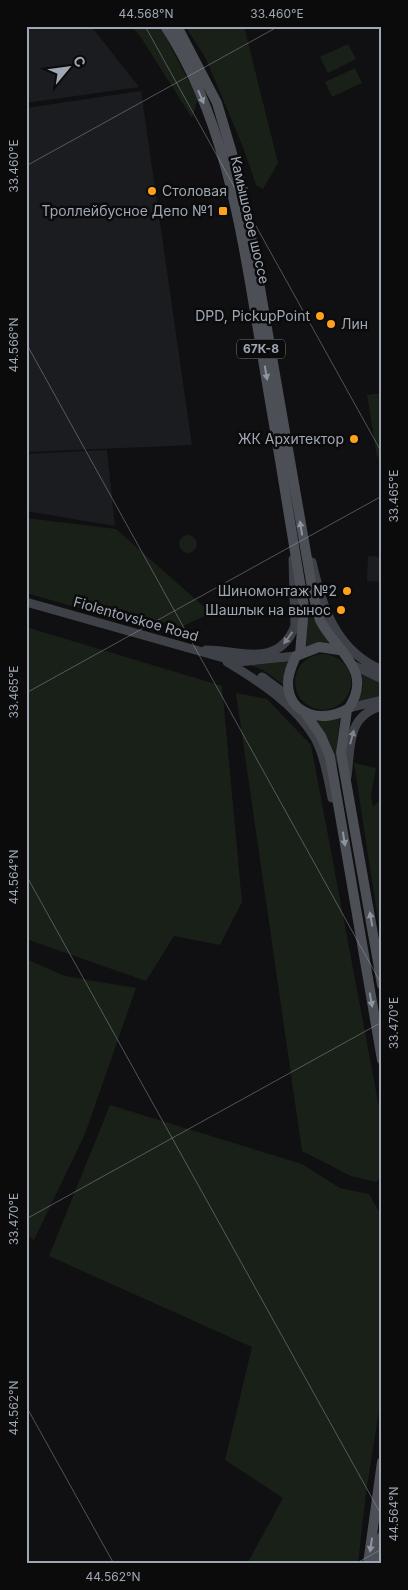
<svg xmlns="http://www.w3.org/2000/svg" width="408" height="1590" font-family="Inter,sans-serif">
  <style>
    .built { fill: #1b1c1f }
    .green { fill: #182018 }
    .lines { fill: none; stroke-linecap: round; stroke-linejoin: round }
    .secondary { stroke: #3e4147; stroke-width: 9 }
    .primary { stroke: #4c4f56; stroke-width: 10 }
    .oneway { fill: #8e95a1 }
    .oneway2 { fill: #7d838e }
    .ticks { fill: none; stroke: #9fa7b4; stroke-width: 1; stroke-opacity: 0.45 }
    .poi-dot { fill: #ffa11a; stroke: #0b0b0c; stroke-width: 2 }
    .labels { text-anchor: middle; stroke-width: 5; stroke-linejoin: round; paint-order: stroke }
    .shield { fill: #0b0b0c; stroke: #737882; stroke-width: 1 }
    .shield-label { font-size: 12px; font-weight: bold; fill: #9fa7b4 }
    .poi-label { font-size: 14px; fill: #9fa7b4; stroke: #0b0b0c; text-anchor: end }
    .street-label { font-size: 14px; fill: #9fa7b4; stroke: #0b0b0c }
    .neatline { fill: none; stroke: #9fa7b4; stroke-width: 2 }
    .ticks-label { font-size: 12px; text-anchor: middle; fill: #9fa7b4 }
  </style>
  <rect width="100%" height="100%" fill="#101012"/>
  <path class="built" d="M26,26H91L139,87L26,103Z
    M141,91L192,445L26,452V108Z
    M107,450L115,526L26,511V454Z
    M368,556L382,557V582L367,581Z"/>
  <path class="green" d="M131,26H160L198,99L192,118L140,36Z
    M185,26H244L278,163L263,189L256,185L243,147L205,57Z
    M348,44L356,59L328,73L320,57Z
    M355,68L362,83L332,97L325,82Z
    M382,393V456L377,457L367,395Z
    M26,518L116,529L211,613L181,627L126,612L117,619L26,593Z
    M179 544a9 9 0 1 1 18 0a9 9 0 1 1-18 0Z
    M310,605L315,621L329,643H319L304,647L307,606Z
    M26,627L222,686L242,902L220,945L174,936L146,981L26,939Z
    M295 682a28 28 0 1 1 56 0a28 28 0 1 1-56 0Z
    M289,660L284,672V685L263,670L252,666V663Z
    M361,674L382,683V698L356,704L363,688Z
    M236,693L267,699L311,745L382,1123V1176L376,1182L351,1176L302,1151Z
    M340,717L337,742L338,764H335L330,743L317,720L326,721Z
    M354,763L376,768L371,795L373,807L382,798V927H379Z
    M26,959L65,976L136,988L85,1134L34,1240L26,1235Z
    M110,1105L302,1164L340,1188L369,1194L379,1211L382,1254V1392L366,1493L358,1564H247L283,1498L225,1460L252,1347L49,1256Z"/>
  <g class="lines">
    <path class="secondary" d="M312,562C322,607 336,651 382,670
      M26,602L238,662L296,656
      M206,650C241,650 278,669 295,626L293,559
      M227,662C260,682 295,704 315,738C324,755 328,778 332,798
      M355,666L382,679
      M262,677L292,699
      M349,708L382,700
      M347,777C351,747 346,716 382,706"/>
    <path class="primary" d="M165,26C226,119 242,235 260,342C275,430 290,519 304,607L300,654
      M177,26L217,103L243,190L313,593C315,602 317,612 320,620C336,652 374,669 349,708C325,724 288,716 288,683C288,673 292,665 296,656L319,647L339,650
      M347,710L341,753L382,985
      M306,714L321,736L330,757L382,1060
      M368,1564L382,1462
      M377,1564L382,1536"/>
  </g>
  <defs><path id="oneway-solid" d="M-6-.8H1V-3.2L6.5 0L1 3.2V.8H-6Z" transform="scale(1.25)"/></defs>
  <g class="oneway">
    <use href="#oneway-solid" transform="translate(201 97) rotate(67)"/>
    <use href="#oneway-solid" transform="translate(266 373) rotate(80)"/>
    <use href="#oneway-solid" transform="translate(301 528) rotate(-99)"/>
    <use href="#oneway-solid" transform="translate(344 839) rotate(81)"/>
    <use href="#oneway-solid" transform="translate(371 919) rotate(-100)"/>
    <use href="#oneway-solid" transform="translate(371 1000) rotate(80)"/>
    <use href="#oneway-solid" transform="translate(371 1545) rotate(98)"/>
  </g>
  <g class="oneway2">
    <use href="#oneway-solid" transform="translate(288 638) rotate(126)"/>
    <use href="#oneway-solid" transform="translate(352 737) rotate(-75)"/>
  </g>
  <path class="ticks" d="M145,26L382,453M26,166L279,26M26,343L382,985M26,693L382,496M26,875L382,1516M26,1219L382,1022M26,1406L114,1564M355,1564L382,1549"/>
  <g class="poi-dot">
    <circle cx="152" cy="191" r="5"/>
    <rect x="218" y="206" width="10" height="10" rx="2.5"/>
    <circle cx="320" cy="316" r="5"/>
    <circle cx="331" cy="324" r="5"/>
    <circle cx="354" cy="439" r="5"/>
    <circle cx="347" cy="591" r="5"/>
    <circle cx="341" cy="610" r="5"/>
  </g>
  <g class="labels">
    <rect class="shield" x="237" y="339.5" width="48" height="19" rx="4"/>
    <g class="shield-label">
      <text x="261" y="353">67К-8</text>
    </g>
    <g class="poi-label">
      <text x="162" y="196" text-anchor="start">Столовая</text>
      <text x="213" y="216">Троллейбусное Депо №1</text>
      <text x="310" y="321">DPD, PickupPoint</text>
      <text x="341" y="329" text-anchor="start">Лин</text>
      <text x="344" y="444">ЖК Архитектор</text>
      <text x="337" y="596">Шиномонтаж №2</text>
      <text x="331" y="615">Шашлык на вынос</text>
    </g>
    <g class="street-label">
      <text transform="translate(250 220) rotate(77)" y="5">Камышовое шоссе</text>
      <text transform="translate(136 619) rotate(16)" y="5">Fiolentovskoe Road</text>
    </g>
  </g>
  <rect width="408" height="1590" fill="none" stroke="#0b0b0c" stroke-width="55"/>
  <g transform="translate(68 68) rotate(61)" stroke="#0b0b0c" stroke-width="4" paint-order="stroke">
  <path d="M0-4L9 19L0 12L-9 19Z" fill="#9fa7b4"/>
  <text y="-8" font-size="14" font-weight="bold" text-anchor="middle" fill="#9fa7b4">С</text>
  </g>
  <rect x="28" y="28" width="352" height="1534" class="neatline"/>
  <g class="ticks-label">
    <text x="146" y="18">44.568°N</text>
    <text x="277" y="18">33.460°E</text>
    <text transform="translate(14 166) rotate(-90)" y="4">33.460°E</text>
    <text transform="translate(14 345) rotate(-90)" y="4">44.566°N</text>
    <text transform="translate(394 496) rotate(-90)" y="4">33.465°E</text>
    <text transform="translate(14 692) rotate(-90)" y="4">33.465°E</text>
    <text transform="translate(14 877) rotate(-90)" y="4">44.564°N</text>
    <text transform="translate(394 1023) rotate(-90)" y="4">33.470°E</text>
    <text transform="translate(14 1219) rotate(-90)" y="4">33.470°E</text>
    <text transform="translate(14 1408) rotate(-90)" y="4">44.562°N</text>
    <text transform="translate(394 1514) rotate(-90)" y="4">44.564°N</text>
    <text x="113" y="1581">44.562°N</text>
  </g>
</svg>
